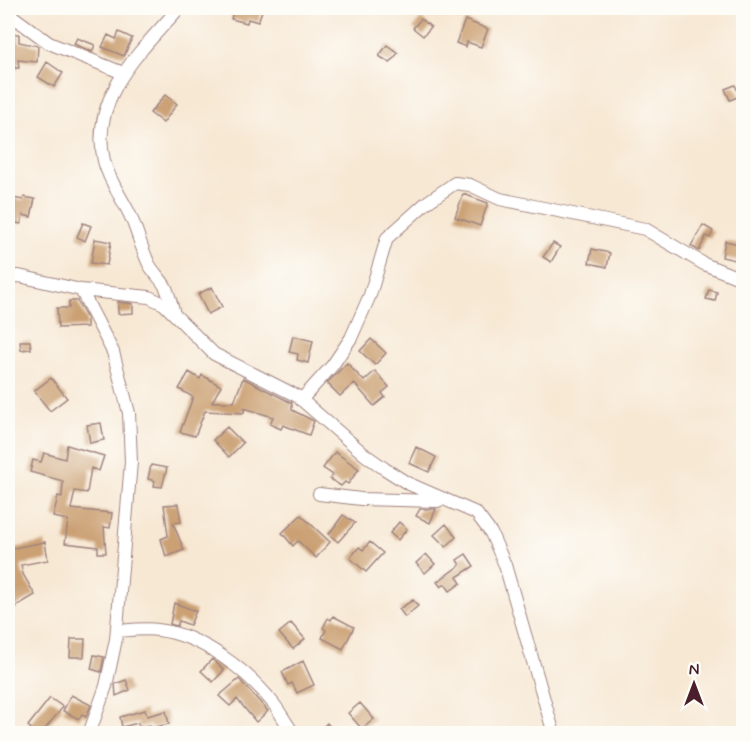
<svg xmlns="http://www.w3.org/2000/svg" width="751" height="741" font-family="Mynerve,sans-serif">
  <style>
    .building { fill: #cba073 }
    .lines { fill: none; stroke-linecap: round; stroke-linejoin: round }
    .minor-casing { stroke: #a08480; stroke-width: 14 }
    .minor { stroke: #fff; stroke-width: 12 }
  </style>
  <rect width="100%" height="100%" fill="#fdfcf7"/>
  <filter id="ink" filterUnits="userSpaceOnUse"><feTurbulence type="fractalNoise" baseFrequency=".0167" numOctaves="2"/><feDisplacementMap in="SourceGraphic" scale="12" xChannelSelector="R" yChannelSelector="G"/><feConvolveMatrix kernelMatrix="1 2 1 2 8 2 1 2 1" color-interpolation-filters="sRGB"/></filter>
  <filter id="wash" filterUnits="userSpaceOnUse"><feTurbulence type="fractalNoise" baseFrequency=".008" numOctaves="4" result="noise"/><feDisplacementMap in="SourceGraphic" scale="24" xChannelSelector="R" yChannelSelector="G"/><feGaussianBlur stdDeviation="1.35" result="paint"/><feColorMatrix in="noise" values="0 0 0 0 0 0 0 0 0 0 0 0 0 0 0 0 0 1.4 0 .05"/><feComposite in="paint" operator="in"/></filter>
  <g filter="url(#wash)">
    <rect width="100%" height="100%" fill="#f7e8d4"/>
    <g id="blocks">
      <path class="building" d="M234,8H263L258,22L248,19L247,23L231,19Z
        M421,19L431,27L423,36L413,28Z
        M465,20L488,29L481,47L467,42L466,47L456,43Z
        M119,32L132,38L124,56L102,47L108,35L116,39Z
        M8,34H19V42L38,46L37,62L18,60L19,68H8Z
        M77,38L95,45L92,52L74,44Z
        M387,45L398,53L390,63L379,56Z
        M47,62L63,73L54,87L38,77Z
        M735,85L740,96L730,100L725,89Z
        M165,95L177,104L163,123L150,113Z
        M463,194L488,203L480,226L455,217Z
        M8,197L23,200L24,197L35,199L31,217L23,215L21,224L8,221Z
        M83,223L91,226L85,241L77,237Z
        M703,225L713,231L710,238L706,236L699,251L691,246Z
        M95,239L111,242L107,265L91,263Z
        M725,241L744,245V262L722,257Z
        M553,243L560,247L551,262L543,257Z
        M592,249L610,253L607,267L589,263Z
        M212,287L222,307L208,314L198,294Z
        M709,290L717,292L715,301L706,299Z
        M69,301H77L87,319V327L58,328L57,308H69Z
        M118,302L133,304V313L118,314Z
        M293,336L313,341L308,363L297,360L298,354L289,352Z
        M371,339L386,353L375,365L360,351Z
        M20,341H30L31,349L21,350Z
        M347,363L364,381L375,371L389,387L382,393L385,397L374,406L354,383L340,396L327,383Z
        M189,372L200,379L202,375L221,386L212,402H234L243,378L292,403V410L314,421L309,435L283,425L281,429L270,424L273,417L244,408V413L205,411L195,436L180,432L193,397L179,389Z
        M51,378L67,398L50,411L34,391Z
        M101,423L104,440L90,443L87,425Z
        M227,427L243,443L229,457L213,440Z
        M67,445L104,456L99,471L91,468L87,493L75,491L71,509L112,513L110,528L104,527L106,553H98V547L65,543L68,520L53,517L58,496L62,497L63,481L30,472L33,460L41,462L44,453L65,459Z
        M416,447L436,457L429,472L409,463Z
        M335,452L359,469L348,484L345,482L341,486L330,479L333,475L323,468Z
        M151,465L167,468L162,487L154,486L155,481L148,479Z
        M178,504L181,522L173,523L184,550L166,557L161,539L168,536L164,505Z
        M420,509H436L430,523L416,516Z
        M301,515L330,542L316,558L298,541L293,546L282,533Z
        M343,515L355,523L338,542L329,534Z
        M399,522L407,529L398,540L390,533Z
        M446,524L456,537L446,547L434,535Z
        M45,542L48,560L21,565L23,574L35,595L18,605L8,617V549Z
        M370,542L383,553L366,572L350,558L359,547L363,550Z
        M426,554L435,564L425,573L416,563Z
        M466,554L474,566L457,577L461,583L450,591L445,584L441,587L437,582L460,565L457,560Z
        M413,600L418,606L405,617L399,609Z
        M174,603L196,611L190,625L179,621L177,626L170,624Z
        M333,616L354,627L343,649L322,638L326,630L323,628L328,618L331,620Z
        M291,623L305,639L293,649L279,633Z
        M71,639H85L84,657H70Z
        M94,655L104,657L101,672L91,669Z
        M212,659L224,670L213,682L201,671Z
        M303,661L314,685L297,693L292,683L288,685L282,672Z
        M239,679L268,711L256,722L237,699L230,706L219,696Z
        M126,680L130,690L116,696L115,684Z
        M71,695L91,705L86,717L82,714L79,719L63,711Z
        M50,698L63,707L41,734H37L28,726Z
        M360,703L374,719L362,729L348,713Z
        M145,710L147,716L166,711L169,724L151,728L150,725L139,727L138,723L122,727L120,717Z
        M327,723L336,734H315Z"/>
    </g>
  </g>
  <g filter="url(#ink)">
    <use href="#blocks" fill-opacity="0" stroke="#a08480" stroke-width="1.5"/>
    <g class="lines">
      <g class="minor-casing">
        <path id="minor" d="M8,13L49,43L123,73
          M8,277L19,276L81,290L149,297L164,304L214,354L297,396L364,454L385,469L407,483L476,513L491,533L505,565L554,734
          M81,290L113,352L129,413L131,462L116,639L106,686L89,734
          M173,310C171,303 169,295 166,288C162,279 152,272 148,262C141,247 137,230 130,215C122,198 109,181 104,161C89,97 141,51 179,8
          M301,400L332,366L351,338L370,295L387,238L426,203L455,183L470,185L500,199L645,229L704,264L744,280
          M319,494L361,499L438,501
          M117,631C130,630 145,628 158,630C201,635 247,670 273,703C281,713 286,724 294,734"/>
      </g>
      <use href="#minor" class="minor"/>
    </g>
  </g>
  <rect width="751" height="741" fill="none" stroke="#fdfcf7" stroke-width="30"/>
  <g transform="translate(694 684)" stroke="#fdfcf7" stroke-width="4.5" paint-order="stroke">
  <path d="M0-4.5L10 22L0 15L-10 22Z" fill="#4a1f2b"/>
  <text y="-9" font-size="16" font-weight="bold" text-anchor="middle" fill="#4a1f2b">N</text>
  </g>
</svg>
